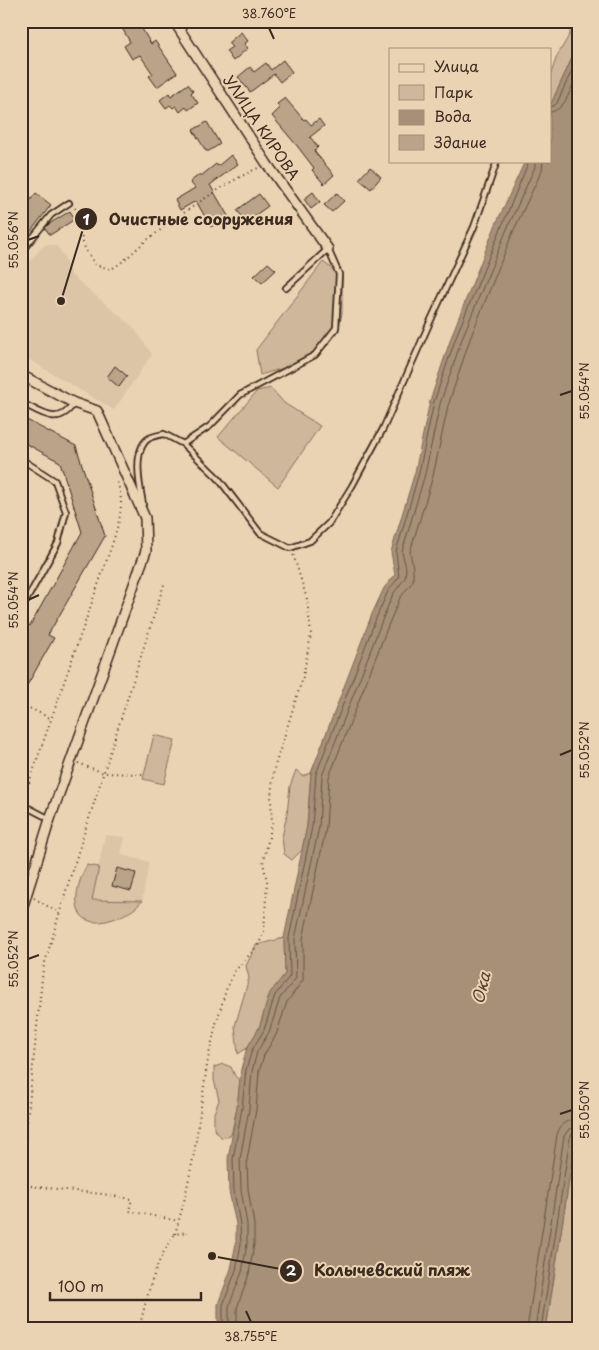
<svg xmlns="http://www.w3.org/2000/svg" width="599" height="1350" font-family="'Playpen Sans',sans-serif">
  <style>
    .built { fill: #dbc5a6 }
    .green { fill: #ceb79b; stroke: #84705c }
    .water { fill: #a69078; stroke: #7b6754 }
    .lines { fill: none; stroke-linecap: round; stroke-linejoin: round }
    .shore { stroke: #665342; stroke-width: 1 }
    .building { fill: #b9a489; stroke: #3b2a1e }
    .lane-casing { stroke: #3b2a1e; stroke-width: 8 }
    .street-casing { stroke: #3b2a1e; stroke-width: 12 }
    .path { stroke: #3b2a1e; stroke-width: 2; stroke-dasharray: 1 4; stroke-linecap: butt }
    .lane { stroke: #ead3b3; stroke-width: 4.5 }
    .street { stroke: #ead3b3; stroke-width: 9 }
    .ticks { fill: none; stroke: #3b2a1e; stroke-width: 2 }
    .labels { text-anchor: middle; stroke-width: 4; stroke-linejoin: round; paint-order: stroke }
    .street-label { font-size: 15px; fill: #3b2a1e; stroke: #ead3b3 }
    .water-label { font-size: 16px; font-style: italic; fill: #503e30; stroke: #ead3b3 }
    .leader { fill: none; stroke: #3b2a1e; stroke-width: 2 }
    .callout-dot { fill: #3b2a1e; stroke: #ead3b3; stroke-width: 2 }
    .mark-label { font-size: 15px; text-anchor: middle; font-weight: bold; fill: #fff }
    .callout-label { font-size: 16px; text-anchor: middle; font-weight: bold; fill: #3b2a1e; stroke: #ead3b3; stroke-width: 4; stroke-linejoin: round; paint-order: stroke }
    .neatline { fill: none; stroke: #3b2a1e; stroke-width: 2 }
    .ticks-label { font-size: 12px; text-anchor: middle; fill: #3b2a1e }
  </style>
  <rect width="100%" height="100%" fill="#ead3b3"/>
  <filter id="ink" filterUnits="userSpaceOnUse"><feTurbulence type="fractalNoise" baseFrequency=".02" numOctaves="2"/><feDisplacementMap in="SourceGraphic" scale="10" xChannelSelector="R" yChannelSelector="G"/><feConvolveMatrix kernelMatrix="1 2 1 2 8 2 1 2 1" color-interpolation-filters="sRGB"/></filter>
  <g filter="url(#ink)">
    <path class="built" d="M48,244L57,246L64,257L71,275L133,327L152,354L114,410L21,355V272L42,247Z
      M105,835L125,837L121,855L149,862L142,901L92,900Z"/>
    <path class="green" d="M570,21H578V45L550,106V76L557,56L570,34Z
      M323,262L342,276V313L338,332L327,346L314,359L260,375L256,350Z
      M271,388L284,403L320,426L278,487L218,437L257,391Z
      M154,735L175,740L164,784L143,779Z
      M296,770L303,776L311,773L307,826L302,850L292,860L284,854L282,837L287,814L290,786Z
      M87,865L99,867L92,900L142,901C136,909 130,912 121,916C73,937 68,899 87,865Z
      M284,938L285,974L270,993L259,1028L247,1048L238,1054L235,1026L249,978L246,966L256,945Z
      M223,1064L231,1067L235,1076L240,1081L237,1107L231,1135L222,1138L214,1129V1113L219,1100L214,1080V1067Z
      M578,1122V1329H546Z"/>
    <path class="water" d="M578,45V1122L546,1329H218V1304L231,1269L236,1243V1224L229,1191L228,1159L237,1107L241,1069L247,1048L259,1028L270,993L285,974L284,938L307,826L311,773L372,614L384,588L395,575L391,552L415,472L430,401L453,332L496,224L525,161H550V106Z"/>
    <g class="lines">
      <path class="shore" d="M550,106H554L557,103L578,57
        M550,112C566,111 572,85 578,72
        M223,1329V1305L236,1270L241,1244L240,1224L234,1191L233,1159L242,1108L246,1070L252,1050L264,1030L275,995L290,976L289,938L312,827L316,774L377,616L388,591L399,577L396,552L419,473L434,402L457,334L529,161
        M229,1329V1306L242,1272L247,1244V1224L241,1190L240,1159L249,1109L252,1071L257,1052L269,1032L280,998L296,978L295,939L319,827L322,776L383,618L393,594L405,578L406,568L402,552L425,474L440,404L463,336L507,229L535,167V161
        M237,1329V1308L249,1274L254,1244V1224L248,1189L247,1160L256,1110L259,1072L264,1055L276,1035L287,1002L303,980V939L326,828L329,777L390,621L400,598L413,581V568L410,552L433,476L448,406L470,339L513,232L542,170L543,161
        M527,1329L557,1135C560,1124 567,1119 578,1119
        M535,1329L564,1136L569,1129L578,1126
        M541,1329L570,1137L573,1133L578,1132"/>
    </g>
    <path class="building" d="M134,21H155L142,29L151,44L155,41L177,73L157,87L149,76L153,74L140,55L132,59L124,46L130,42L122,28Z
      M241,32L248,41L244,44L248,48L233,61L226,51L232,47L228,43Z
      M283,60L292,72L280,82L274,74L250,92L238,77L250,67L254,72L266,63L271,70Z
      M188,84L193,91L191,93L198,103L188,110L186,107L180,112L176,106L173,108L170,105L166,108L160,100L169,93L171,96Z
      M285,98L304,120L306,119L311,125L319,119L324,126L310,137L318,147L314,151L334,175L324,184L312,170L314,168L298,147L272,116L280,108L277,104Z
      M207,122L220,144L209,151H206L193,130Z
      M231,155L238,164L210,185L228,216L211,227L196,201L180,210L175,200L195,188L190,182L200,174L201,176L216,164L218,166Z
      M370,167L381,177L371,189L359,179Z
      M313,192L320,202L311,209L304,199Z
      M36,193L51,205L21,244V212Z
      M337,193L344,201L332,212L324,205Z
      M259,194L268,206L246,222L237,210Z
      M70,211L75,219L50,235L45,228L49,224Z
      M268,263L276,270L262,283L254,276Z
      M115,366L127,376L119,387L107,377Z
      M21,417L76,446L105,536L48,635L54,638L21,696V629L25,622L30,626L82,532L60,462L21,441Z
      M117,868L136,873L131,891L112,886Z"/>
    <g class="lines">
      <g class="lane-casing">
        <path id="lane" d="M21,252L51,215L69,203
          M286,288L328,249L339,274L336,328L315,355L240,395L210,426L183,444L218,478L260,533L290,548L310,541L329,523L352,486L383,429L430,322L474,227L497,161
          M21,401L22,403C42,413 59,427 74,403
          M21,459L55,481L66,512L58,543L21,610
          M143,504C140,488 132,451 148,439C152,436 159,435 164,434L183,444
          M21,804L50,819"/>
      </g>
      <g class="street-casing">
        <path id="street" d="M174,21L267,164L328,249
          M21,375L74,403L97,411L145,518L146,551L50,819L21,912"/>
      </g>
      <path class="path" d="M75,208C81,217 79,236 85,248C87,254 92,259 95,265L111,269C125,262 134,250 147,240C182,214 219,186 258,168
        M21,704L52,719
        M78,763L104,773L145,774
        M24,797L112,545C119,521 126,504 116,479
        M34,898L59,913
        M21,1181L43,969L68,884L165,581
        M21,1185L102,1194L132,1199L129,1211L178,1221
        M175,1234L184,1202L194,1154L208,1059L216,1024L226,990L234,972L259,944L264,931L267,881L263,863L272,824L271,796L274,769L303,677L311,634L307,599L293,554
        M139,1329C147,1297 155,1260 175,1234L188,1232"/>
      <use href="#lane" class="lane"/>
      <use href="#street" class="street"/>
    </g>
  </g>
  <path class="ticks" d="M269,28L274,39M28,240L39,236M560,395L572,391M28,600L39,595M560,755L572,750M28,959L39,955M560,1114L572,1110M246,1311L251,1322"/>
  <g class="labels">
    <g class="street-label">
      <text transform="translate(261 128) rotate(56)" y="5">УЛИЦА КИРОВА</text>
    </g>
    <g class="water-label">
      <text transform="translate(481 988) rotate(-76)" y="6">Ока</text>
    </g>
  </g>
  <path class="leader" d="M61 301L86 219M212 1256L291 1271"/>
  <g class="callout-dot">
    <circle cx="61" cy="301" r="5"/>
    <circle cx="212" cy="1256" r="5"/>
    <circle cx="86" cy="219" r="12"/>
    <circle cx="291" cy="1271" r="12"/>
  </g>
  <g class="mark-label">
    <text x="86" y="225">1</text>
    <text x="291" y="1276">2</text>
  </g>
  <g class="callout-label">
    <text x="201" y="225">Очистные сооружения</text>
    <text x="392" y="1276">Колычевский пляж</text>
  </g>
  <rect width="599" height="1350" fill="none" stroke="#ead3b3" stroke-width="55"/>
  <rect x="389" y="48" width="162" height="115" fill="#ead3b3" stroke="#a48f77"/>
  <rect x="399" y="64" width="25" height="8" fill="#ead3b3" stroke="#a48f77"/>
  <text x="434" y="72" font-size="15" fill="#3b2a1e">Улица</text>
  <rect x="399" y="85" width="25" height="15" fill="#ceb79b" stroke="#a48f77"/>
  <text x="434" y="98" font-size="15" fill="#3b2a1e">Парк</text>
  <rect x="399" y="110" width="25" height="15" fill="#a69078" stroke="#a48f77"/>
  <text x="434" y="122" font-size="15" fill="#3b2a1e">Вода</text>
  <rect x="399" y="135" width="25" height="15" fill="#b9a489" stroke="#a48f77"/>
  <text x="434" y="148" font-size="15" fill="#3b2a1e">Здание</text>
  <path d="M50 1292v8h151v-8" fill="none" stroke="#3b2a1e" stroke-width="2.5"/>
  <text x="58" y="1292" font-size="15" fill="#3b2a1e" stroke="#ead3b3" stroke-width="4" paint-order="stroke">100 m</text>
  <rect x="28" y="28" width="544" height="1294" class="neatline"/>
  <g class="ticks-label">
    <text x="269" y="18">38.760°E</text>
    <text transform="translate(14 240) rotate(-90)" y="4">55.056°N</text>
    <text transform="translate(585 391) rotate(-90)" y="4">55.054°N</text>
    <text transform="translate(14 600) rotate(-90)" y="4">55.054°N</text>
    <text transform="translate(585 750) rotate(-90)" y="4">55.052°N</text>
    <text transform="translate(14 959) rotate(-90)" y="4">55.052°N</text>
    <text transform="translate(585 1110) rotate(-90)" y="4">55.050°N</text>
    <text x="251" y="1341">38.755°E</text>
  </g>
</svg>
